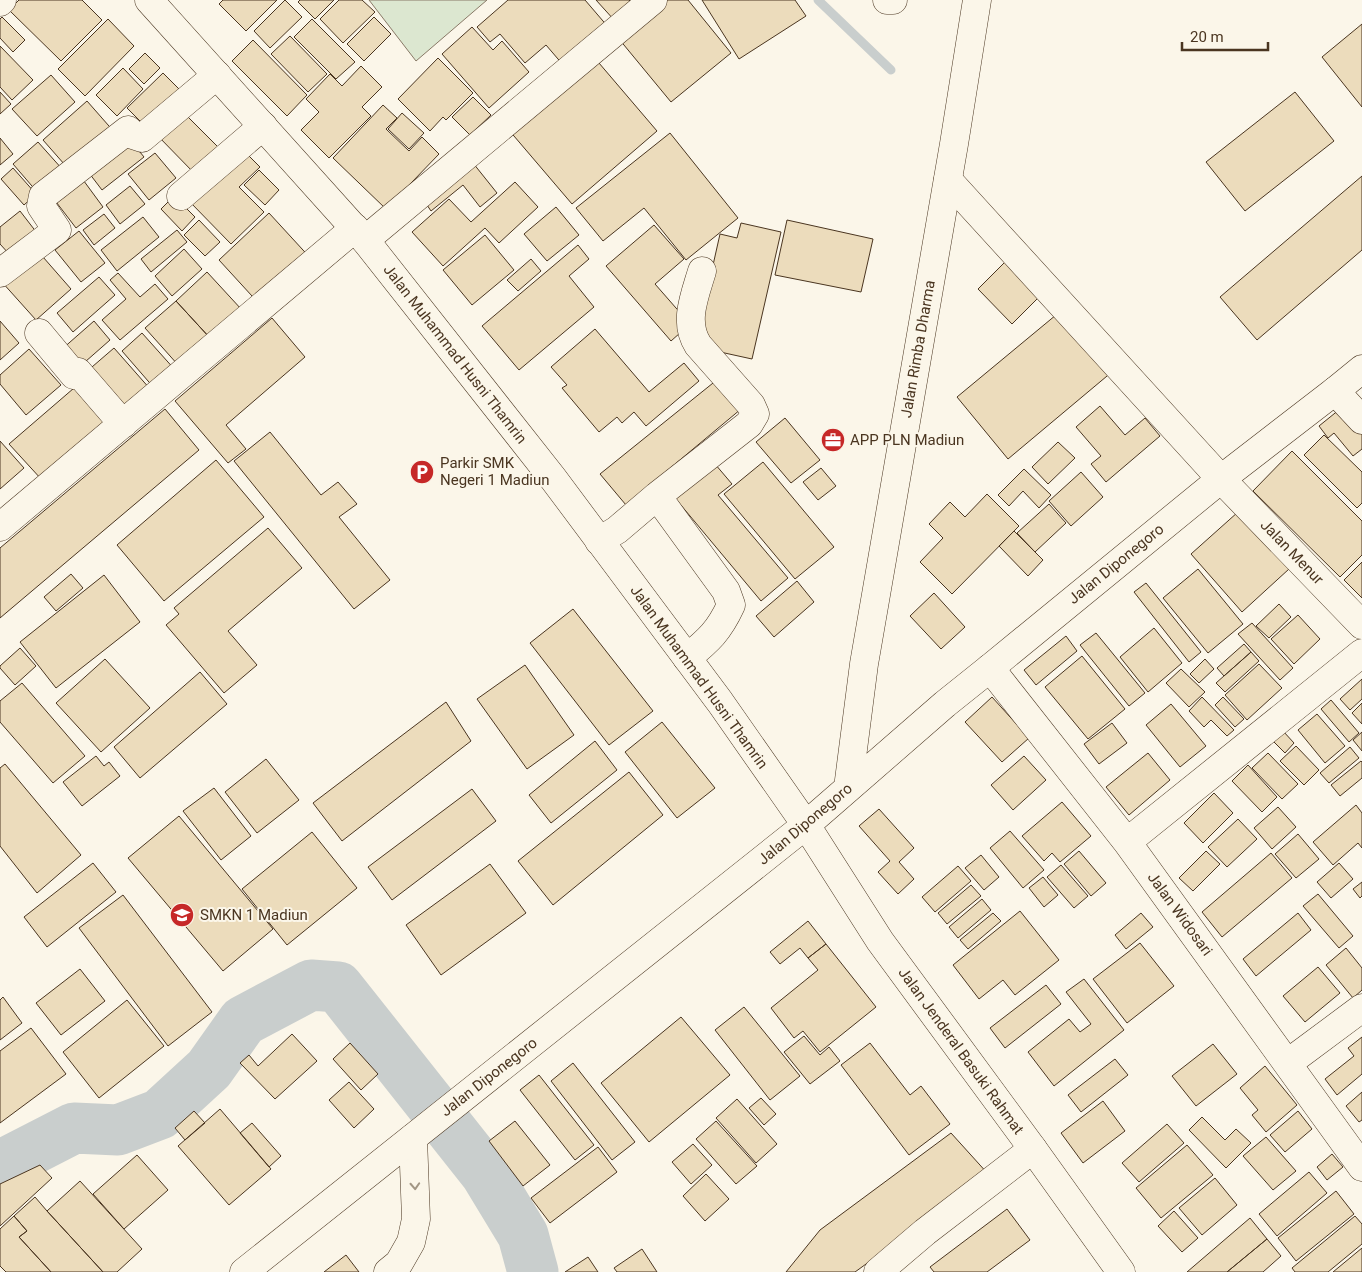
<svg xmlns="http://www.w3.org/2000/svg" width="1362" height="1272" font-family="Roboto,sans-serif">
  <style>
    .green { fill: #dce7d0; stroke: #887966 }
    .lines { fill: none; stroke-linecap: round; stroke-linejoin: round }
    .stream { stroke: #c9cecd; stroke-width: 9 }
    .river { stroke: #c9cecd; stroke-width: 51 }
    .building { fill: #ecdcbc; stroke: #4a3520 }
    .minor-casing { stroke: #4a3520; stroke-width: 29 }
    .major-casing { stroke: #4a3520; stroke-width: 29 }
    .highway-casing { stroke: #4a3520; stroke-width: 29 }
    .minor { stroke: #fbf6e9; stroke-width: 28 }
    .major { stroke: #fbf6e9; stroke-width: 28 }
    .highway { stroke: #fbf6e9; stroke-width: 28 }
    .oneway { stroke: #a29684 }
    .labels { text-anchor: middle; stroke-width: 4; stroke-linejoin: round; paint-order: stroke }
    .street-label { font-size: 15px; fill: #4a3520; stroke: #fbf6e9 }
    .poi-label { font-size: 15px; fill: #4a3520; stroke: #fbf6e9; text-anchor: start }
  </style>
  <rect width="100%" height="100%" fill="#fbf6e9"/>
  <path class="green" d="M369,0H487L416,61Z"/>
  <g class="lines">
    <path class="stream" d="M818,0L891,70"/>
    <path class="river" d="M0,1166L74,1128L118,1130L160,1114L209,1069L243,1021L311,985L338,987L486,1174L523,1235L533,1272"/>
  </g>
  <path class="building" d="M19,0H82L102,20L61,61L9,10Z
    M223,0H277L246,31L219,4Z
    M285,0L302,17L270,48L254,31Z
    M300,0H334L315,19L298,2Z
    M339,0H362L375,12L343,43L320,19Z
    M508,0H585L609,28L564,66L546,45L525,63L500,34L490,42L477,27Z
    M596,0H629L634,5L615,21Z
    M666,0H688L731,53L671,102L619,39Z
    M702,0H795L806,16L739,59Z
    M2,17L25,40L13,52L0,38V19Z
    M374,17L391,34L364,61L347,44Z
    M108,19L134,46L85,96L58,69Z
    M312,19L355,62L336,79L294,37Z
    M1362,24V107L1322,57Z
    M472,27L493,50L502,41L529,72L489,108L442,54Z
    M290,36L327,74L308,92L271,54Z
    M253,40L307,95L287,116L232,61Z
    M0,46L33,80L12,100L0,87Z
    M145,53L160,68L144,84L129,69Z
    M593,56L657,131L572,204L508,129Z
    M438,58L473,93L446,120L443,117L430,131L398,99Z
    M361,66L382,87L362,107L371,116L329,158L301,130L319,112L306,99L330,74L342,86Z
    M123,68L143,89L117,116L96,95Z
    M163,73L180,90L144,125L127,108Z
    M51,75L75,102L37,136L12,109Z
    M0,92L11,104L0,114Z
    M1295,92L1334,141L1245,211L1206,162Z
    M473,97L491,115L470,135L452,117Z
    M87,101L116,134L72,173L43,140Z
    M383,105L397,118L386,129L409,151L422,137L439,154L386,209L333,158Z
    M181,110L220,149L195,174L156,134Z
    M402,113L424,133L409,149L388,129Z
    M670,133L738,218L686,260L644,208L603,241L576,208Z
    M127,136L144,157L102,190L86,169Z
    M0,138L13,154L0,165Z
    M38,142L63,170L38,193L13,164Z
    M242,149L260,167L239,187L264,212L231,244L189,201Z
    M155,153L176,178L149,200L128,174Z
    M473,163L497,193L480,207L463,185L431,211L425,202Z
    M13,168L36,194L24,205L1,179Z
    M259,170L279,190L265,205L244,185Z
    M78,173L103,207L76,228L50,194Z
    M1362,176V250L1257,340L1220,297Z
    M515,182L538,207L499,243L485,228L443,266L412,232L449,199L471,222Z
    M130,186L145,204L120,224L106,205Z
    M174,196L195,217L182,231L161,209Z
    M556,207L579,235L547,261L524,234Z
    M20,211L37,233L10,255L0,244V227Z
    M269,213L314,262L263,308L219,260Z
    M104,214L115,228L94,245L83,230Z
    M143,217L159,237L117,271L101,250Z
    M199,220L220,242L205,256L184,235Z
    M787,220L873,239L861,292L775,275Z
    M741,223L781,232L752,359L711,350L696,341L720,234L737,238Z
    M654,225L684,259L655,284L690,324L671,341L606,266Z
    M177,230L187,242L151,272L141,259Z
    M79,231L105,263L81,282L55,250Z
    M485,235L514,270L472,305L443,270Z
    M578,245L589,259L569,276L594,307L519,370L482,326Z
    M36,249L71,289L36,320L1,281Z
    M184,249L202,269L172,296L155,276Z
    M531,259L541,271L518,291L507,280Z
    M1005,262L1039,297L1012,324L978,289Z
    M207,272L242,310L210,338L176,301Z
    M118,273L140,297L155,284L168,299L120,340L102,320L126,299L110,280Z
    M99,277L115,295L73,332L57,313Z
    M176,301L210,338L179,366L145,328Z
    M1062,310L1113,371L1008,459L957,397Z
    M272,318L305,357L226,425L246,449L228,463L175,401Z
    M0,321L19,343L0,360Z
    M94,321L110,340L77,369L61,350Z
    M595,329L649,392L684,363L699,381L646,426L634,412L622,423L617,417L599,432L562,388L567,385L551,367Z
    M142,333L176,371L155,389L122,351Z
    M114,348L151,390L121,416L85,373Z
    M29,349L61,385L26,415L0,384V375Z
    M718,379L741,409L626,505L600,474Z
    M81,382L113,419L42,480L9,444Z
    M1345,405L1362,426V449L1353,456L1334,433L1328,438L1319,426Z
    M1100,406L1125,435L1145,418L1160,436L1106,482L1091,464L1101,456L1076,427Z
    M165,409L199,450L0,618V548Z
    M785,418L820,460L791,483L756,442Z
    M270,432L321,495L338,482L357,504L339,517L390,580L354,609L234,461Z
    M1324,435L1362,472V503L1357,508L1304,455Z
    M0,441L24,468L0,489Z
    M1058,442L1075,458L1048,484L1032,467Z
    M1292,451L1362,521V555L1340,577L1253,491Z
    M216,460L264,517L164,601L117,545Z
    M763,462L834,547L795,579L724,494Z
    M715,464L732,484L718,495L788,578L761,601L675,498Z
    M821,468L836,486L818,500L803,482Z
    M1024,469L1051,495L1039,508L1023,491L1009,506L998,495Z
    M1081,472L1103,497L1071,526L1049,501Z
    M987,494L1019,526L952,594L920,562L943,538L929,524L950,502L965,517Z
    M1049,504L1066,523L1035,552L1017,533Z
    M1238,512L1289,569L1242,612L1191,554Z
    M268,528L302,568L228,631L257,665L224,693L166,625L179,614L174,608Z
    M1014,531L1043,560L1028,576L999,546Z
    M1362,562V598L1344,580Z
    M1198,569L1243,624L1208,653L1163,598Z
    M71,574L83,588L56,611L44,597Z
    M104,575L140,622L56,688L20,642Z
    M797,581L814,602L774,637L756,616Z
    M1146,583L1201,652L1189,662L1134,592Z
    M934,593L965,627L941,649L910,616Z
    M1279,604L1291,617L1269,638L1256,626Z
    M573,609L653,711L609,745L530,643Z
    M1298,615L1320,639L1294,664L1271,639Z
    M1252,623L1293,668L1280,680L1238,634Z
    M1154,628L1182,663L1148,692L1120,657Z
    M1096,633L1145,693L1129,706L1080,645Z
    M1066,636L1077,651L1036,685L1024,670Z
    M1244,644L1251,652L1224,676L1217,668Z
    M20,648L36,666L15,685L0,668V666Z
    M1251,652L1259,661L1225,692L1216,683Z
    M1082,656L1125,709L1088,739L1045,687Z
    M105,659L150,708L101,752L56,703Z
    M1205,659L1214,669L1199,683L1190,674Z
    M1259,664L1282,688L1247,720L1225,695Z
    M525,665L574,735L527,769L477,699Z
    M1181,669L1205,692L1189,707L1166,683Z
    M200,672L227,704L140,778L114,747Z
    M1362,679V699L1350,710L1340,699Z
    M22,683L85,756L53,783L0,722V701Z
    M992,697L1029,738L1002,762L965,722Z
    M1202,697L1234,730L1227,736L1211,720L1204,727L1189,711Z
    M1223,697L1244,719L1235,727L1215,705Z
    M1331,700L1359,733L1349,742L1321,709Z
    M446,702L471,741L342,841L313,803Z
    M1362,703V724L1352,713Z
    M1171,704L1206,746L1180,767L1146,725Z
    M1317,714L1345,746L1325,763L1298,730Z
    M662,722L715,788L677,818L625,752Z
    M1112,723L1127,743L1099,764L1084,744Z
    M1283,731L1294,743L1285,753L1273,741Z
    M1362,732V751L1353,740Z
    M595,741L617,770L551,823L529,795Z
    M1296,746L1319,770L1304,785L1280,761Z
    M1350,747L1359,758L1329,783L1320,773Z
    M1148,753L1170,780L1129,815L1106,787Z
    M1268,753L1298,784L1282,799L1252,768Z
    M96,756L104,766L109,762L120,776L82,806L63,782Z
    M1024,756L1046,780L1013,810L991,785Z
    M266,759L299,800L257,833L225,792Z
    M1361,761L1362,762V778L1340,796L1331,785Z
    M5,764L81,855L37,893L0,846V768Z
    M1248,765L1277,797L1262,812L1232,781Z
    M629,772L663,815L553,905L518,861Z
    M214,788L251,836L221,860L183,811Z
    M472,789L496,821L392,900L368,867Z
    M1214,793L1233,813L1203,843L1184,823Z
    M1062,802L1091,836L1060,862L1052,853L1044,861L1022,836Z
    M1356,805L1362,813V848L1358,843L1333,865L1313,842Z
    M1278,807L1296,827L1272,849L1254,828Z
    M879,809L914,848L899,862L914,879L898,894L878,872L890,861L859,826Z
    M179,816L273,929L223,971L128,858Z
    M1238,819L1257,839L1227,867L1208,847Z
    M1010,831L1044,870L1023,888L990,848Z
    M312,832L357,888L287,945L242,889Z
    M1298,834L1319,859L1296,878L1275,854Z
    M1079,851L1106,883L1091,896L1064,864Z
    M1206,851L1220,864L1193,891L1179,878Z
    M1271,853L1292,878L1222,937L1202,912Z
    M981,855L999,877L984,890L965,868Z
    M93,863L116,892L47,947L24,917Z
    M1339,863L1353,879L1331,898L1317,882Z
    M490,864L526,913L441,975L406,925Z
    M1061,865L1088,896L1074,908L1047,877Z
    M958,866L971,881L935,912L922,897Z
    M1043,877L1058,895L1044,907L1029,888Z
    M1362,882V896L1360,898L1353,889Z
    M971,885L981,896L947,924L938,913Z
    M1318,894L1353,936L1339,948L1303,906Z
    M123,895L212,1012L168,1046L79,928Z
    M982,899L991,910L958,938L949,927Z
    M1020,911L1059,960L1015,995L1003,980L979,999L953,965Z
    M993,913L1001,921L968,949L960,940Z
    M1141,913L1153,927L1126,949L1115,935Z
    M1298,913L1311,930L1256,976L1243,959Z
    M808,921L826,944L808,958L800,948L780,964L770,952Z
    M1140,943L1174,986L1127,1023L1093,979Z
    M826,944L876,1007L820,1052L803,1031L794,1038L771,1008L818,970L808,958Z
    M1346,948L1362,968V990L1353,998L1326,965Z
    M1318,967L1340,993L1305,1022L1283,996Z
    M80,969L105,1001L61,1035L36,1003Z
    M1084,979L1124,1030L1054,1086L1028,1052L1069,1019L1080,1032L1091,1024L1066,992Z
    M1046,985L1061,1004L1005,1048L990,1028Z
    M3,997L22,1023L0,1040V1000Z
    M127,1000L164,1046L99,1098L63,1052Z
    M744,1007L800,1076L770,1100L715,1030Z
    M681,1017L730,1075L649,1142L601,1083Z
    M31,1028L66,1074L0,1123V1051Z
    M292,1034L317,1061L275,1099L240,1063L249,1055L258,1066Z
    M804,1036L820,1055L829,1047L840,1061L810,1084L784,1052Z
    M1362,1037V1074L1337,1095L1325,1079L1354,1056L1348,1048Z
    M350,1043L378,1074L361,1090L333,1059Z
    M870,1043L910,1095L921,1086L950,1124L909,1155L841,1065Z
    M1213,1044L1237,1074L1196,1106L1172,1076Z
    M1115,1059L1128,1075L1081,1112L1068,1095Z
    M573,1063L635,1142L612,1160L551,1081Z
    M1265,1066L1297,1105L1266,1132L1252,1115L1258,1110L1240,1088Z
    M539,1075L594,1145L575,1160L520,1090Z
    M349,1082L374,1109L354,1128L329,1100Z
    M1362,1092V1120L1359,1122L1346,1106Z
    M761,1098L776,1114L764,1125L749,1108Z
    M737,1099L777,1144L756,1163L716,1118Z
    M1103,1101L1125,1131L1083,1163L1061,1133Z
    M220,1109L271,1169L229,1205L178,1146Z
    M194,1111L205,1123L185,1140L175,1128Z
    M1298,1111L1312,1129L1285,1152L1270,1135Z
    M1202,1117L1225,1140L1236,1129L1251,1143L1226,1168L1189,1130Z
    M515,1121L550,1165L523,1186L489,1141Z
    M716,1121L757,1166L736,1184L696,1139Z
    M252,1123L281,1156L269,1167L240,1133Z
    M1167,1124L1184,1143L1139,1182L1122,1163Z
    M951,1133L989,1175L855,1272H786L820,1230Z
    M1266,1137L1296,1171L1273,1190L1243,1156Z
    M693,1144L712,1165L691,1184L672,1162Z
    M1187,1145L1213,1175L1161,1218L1136,1188Z
    M598,1147L617,1172L550,1223L531,1198Z
    M1332,1154L1343,1167L1327,1180L1317,1167Z
    M137,1155L168,1190L124,1229L93,1194Z
    M40,1165L52,1178L0,1226V1184Z
    M1309,1172L1327,1193L1277,1236L1259,1214Z
    M706,1174L729,1199L705,1221L683,1196Z
    M1215,1178L1237,1205L1202,1235L1179,1208Z
    M80,1181L142,1249L117,1272H103L47,1211Z
    M1336,1191L1354,1214L1296,1261L1278,1238Z
    M35,1197L47,1211L103,1272H51L19,1237L27,1231L14,1216Z
    M1007,1209L1030,1240L987,1272H934L930,1267Z
    M1174,1211L1198,1238L1182,1252L1158,1226Z
    M14,1216L27,1231L19,1237L51,1272H6L0,1266V1229Z
    M1355,1216L1362,1224V1244L1328,1272H1295L1292,1268Z
    M1250,1218L1267,1239L1227,1272H1187Z
    M1267,1239L1281,1256L1263,1272H1227Z
    M1362,1248V1272H1333Z
    M642,1249L657,1272H617L614,1268Z
    M346,1255L359,1272H324Z
    M588,1257L598,1272H565Z"/>
  <g class="lines">
    <g class="minor-casing">
      <path id="minor" d="M887,0H893
        M0,2L2,0
        M948,180L1221,479L1362,625
        M181,196L263,126
        M365,240L653,0
        M0,273L57,230L41,206L43,196L128,130L133,135L142,138L217,75
        M39,333L74,375L78,372L123,424
        M1335,391L1362,420
        M657,496L726,591L731,605C719,631 709,640 687,658
        M0,527L355,228
        M599,541L617,530L657,496L749,424L755,414L751,405L698,345C683,322 695,295 702,271
        M990,668L1127,842L1362,1167
        M1127,842L1362,653
        M1288,1063L1362,1008
        M388,1272L399,1263L411,1242L416,1219L413,1138
        M878,1272L925,1232L1033,1149"/>
    </g>
    <g class="major-casing">
      <path id="major" d="M848,788L864,664L954,144L977,0
        M244,1272L806,825L945,704L990,668L1221,479L1335,391L1362,369"/>
    </g>
    <g class="highway-casing">
      <path id="highway" d="M149,0L365,240L552,477L720,702L806,825L880,941L1033,1149L1121,1272"/>
    </g>
    <use href="#minor" class="minor"/>
    <use href="#major" class="major"/>
    <use href="#highway" class="highway"/>
  </g>
  <defs><path id="oneway-chevron" d="M-2-3.5L2.5 0L-2 3.5" fill="none" stroke-width="1.6" stroke-linecap="round" stroke-linejoin="round" transform="scale(1.25)"/></defs>
  <use class="oneway" href="#oneway-chevron" transform="translate(415 1186) rotate(87)"/>
  <defs>
    <g id="office-disc" transform="scale(1.25)"><circle r="9.5" fill="#c62828" stroke="#fbf6e9"/><path d="M-6-3h4V-5.5h4V-3h4V5H-6ZM-1-4.5V-3h2v-1.5ZM-6 0V1H6V0Z" fill="#fff"/></g>
    <g id="parking-disc" transform="scale(1.25)"><circle r="9.5" fill="#c62828" stroke="#fbf6e9"/><path d="M-3.5-5.5H1a3.5 3.5 0 0 1 0 7H-1V5.5H-3.5ZM-1-3.4V-.6H.8a1.4 1.4 0 0 0 0-2.8Z" fill="#fff"/></g>
    <g id="school-disc" transform="scale(1.25)"><circle r="9.5" fill="#c62828" stroke="#fbf6e9"/><path d="M0-5L7-2L0 1L-7-2ZM-4 1L0 2.5L4 1V4Q0 6-4 4Z" fill="#fff"/></g>
  </defs>
  <g fill-rule="evenodd">
    <use href="#office-disc" x="833" y="440"/>
    <use href="#parking-disc" x="422" y="472"/>
    <use href="#school-disc" x="182" y="915"/>
  </g>
  <g class="labels">
    <g class="street-label">
      <text transform="translate(918 349) rotate(-80)" y="5">Jalan Rimba Dharma</text>
      <text transform="translate(455 354) rotate(52)" y="5">Jalan Muhammad Husni Thamrin</text>
      <text transform="translate(1292 552) rotate(46)" y="5">Jalan Menur</text>
      <text transform="translate(1116 564) rotate(-39)" y="5">Jalan Diponegoro</text>
      <text transform="translate(699 677) rotate(54)" y="5">Jalan Muhammad Husni Thamrin</text>
      <text transform="translate(805 824) rotate(-40)" y="5">Jalan Diponegoro</text>
      <text transform="translate(1180 914) rotate(54)" y="5">Jalan Widosari</text>
      <text transform="translate(961 1051) rotate(54)" y="5">Jalan Jenderal Basuki Rahmat</text>
      <text transform="translate(489 1077) rotate(-38)" y="5">Jalan Diponegoro</text>
    </g>
    <g class="poi-label">
      <text x="850" y="445">APP PLN Madiun</text>
      <text x="440" y="468">Parkir SMK<tspan x="440" dy="17">Negeri 1 Madiun</tspan></text>
      <text x="200" y="920">SMKN 1 Madiun</text>
    </g>
  </g>
  <path d="M1182 42v8h86v-8" fill="none" stroke="#4a3520" stroke-width="2.5"/>
  <text x="1190" y="42" font-size="15" fill="#4a3520" stroke="#fbf6e9" stroke-width="4" paint-order="stroke">20 m</text>
</svg>
